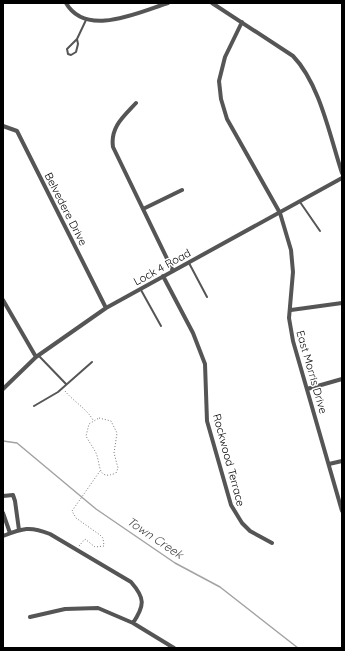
<svg xmlns="http://www.w3.org/2000/svg" width="345" height="651" font-family="Quicksand,sans-serif">
  <style>
    .lines { fill: none; stroke-linecap: round; stroke-linejoin: round }
    .stream { stroke: #a3a3a3; stroke-width: 1.5 }
    .path { stroke: #777; stroke-width: 1; stroke-dasharray: 1 2; stroke-linecap: butt }
    .lane { stroke: #555; stroke-width: 2 }
    .street { stroke: #555; stroke-width: 4 }
    .labels { text-anchor: middle; stroke-width: 3; stroke-linejoin: round; paint-order: stroke }
    .street-label { font-size: 11px; fill: #000; stroke: #fff }
    .water-label { font-size: 12px; font-style: italic; fill: #444; stroke: #fff }
  </style>
  <rect width="100%" height="100%" fill="#fff"/>
  <g class="lines">
    <path class="stream" d="M3,441L17,443L96,509L175,563L220,587L298,648"/>
    <path class="path" d="M65,391C74,402 86,408 93,420
      M99,418L111,421L117,433L114,453L118,468L116,473C97,481 101,465 96,453C93,447 89,442 86,436L89,424Z
      M79,546L85,539L95,547L104,546L103,538L100,535L76,518L72,511L100,471"/>
    <path class="lane" d="M77,39L78,44L76,52L71,55L68,54L67,49L77,39L86,20
      M300,202L320,231
      M189,263L207,297
      M141,290L161,326
      M39,356L66,384
      M34,406L58,392L92,362"/>
    <path class="street" d="M66,3C86,38 139,12 168,3
      M212,3L293,56C320,84 330,137 342,173
      M242,22L225,57L219,81L221,99L227,119L280,213L291,250L293,272L289,318L293,341L342,511
      M136,103C124,116 110,127 113,147L173,271
      M3,126L17,131L106,308
      M143,209L182,190
      M163,276L193,333L205,364L207,421L231,505L242,523L250,531L272,543
      M3,300L36,357
      M291,310L342,303
      M3,389L36,357L106,308L342,178
      M307,389L342,379
      M329,464L342,461
      M3,496L13,495L15,501L19,530
      M3,513L10,533
      M3,536C23,528 30,526 50,534L131,582C145,598 145,605 133,623
      M30,617L65,609L98,608L133,623L174,648"/>
  </g>
  <g class="labels">
    <g class="street-label">
      <text transform="translate(66 209) rotate(63)" y="4">Belvedere Drive</text>
      <text transform="translate(162 267) rotate(-29)" y="4">Lock 4 Road</text>
      <text transform="translate(312 372) rotate(74)" y="4">East Morris Drive</text>
      <text transform="translate(229 460) rotate(75)" y="4">Rockwood Terrace</text>
    </g>
    <g class="water-label">
      <text transform="translate(155 538) rotate(34)" y="4">Town Creek</text>
    </g>
  </g>
  <rect width="345" height="651" fill="none" stroke="#000000" stroke-width="8"/>
</svg>
